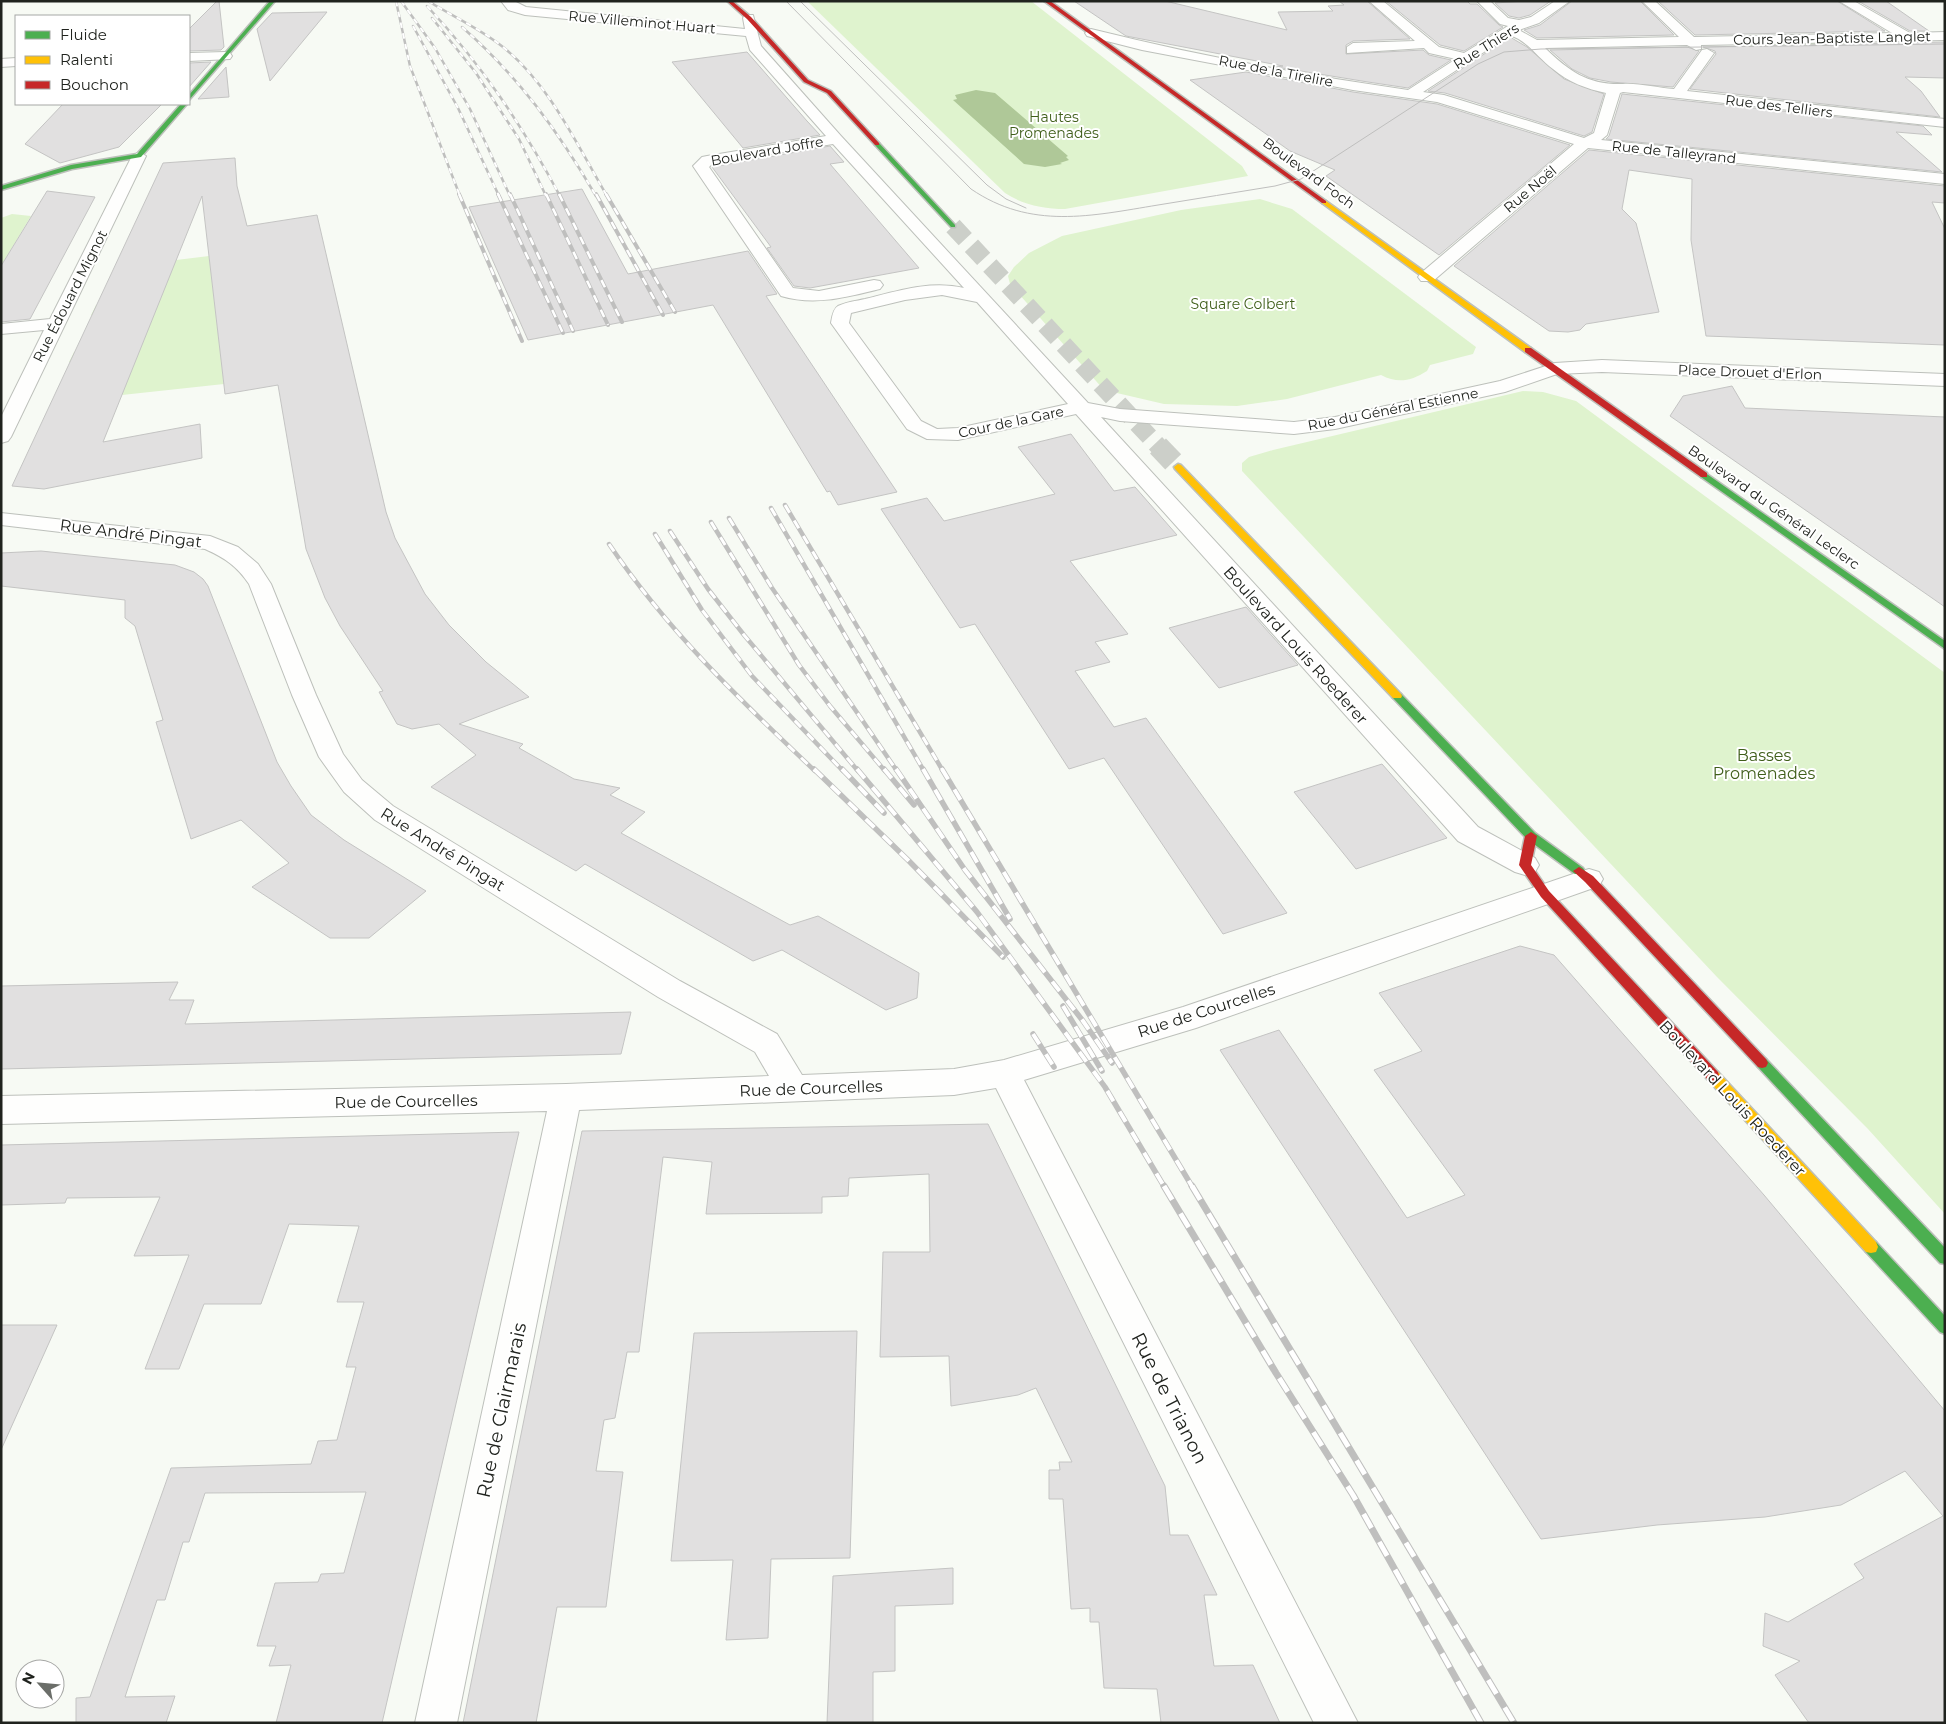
<svg xmlns="http://www.w3.org/2000/svg" width="1946" height="1724" font-family="Montserrat,sans-serif">
  <style>
    .green { fill: #dff3ce }
    .water { fill: #afc898 }
    .building { fill: #e1e0e0; stroke: #c4c4c3 }
    .lines { fill: none; stroke-linecap: round; stroke-linejoin: round }
    .secondary-tunnel-far1 { stroke: #cccfc9; stroke-width: 18; stroke-dasharray: 18 9; stroke-linecap: butt }
    .secondary-tunnel { stroke: #cccfc9; stroke-width: 22; stroke-dasharray: 22 11; stroke-linecap: butt }
    .street-casing { stroke: #bdc0bb; stroke-width: 2 }
    .fast-casing { stroke: #bdc0bb; stroke-width: 3 }
    .slow-casing { stroke: #bdc0bb; stroke-width: 3 }
    .jam-casing { stroke: #bdc0bb; stroke-width: 3 }
    .street { fill: #fefefd; fill-rule: evenodd }
    .fast { fill: #4caf50; fill-rule: evenodd }
    .slow { fill: #ffc107; fill-rule: evenodd }
    .jam { fill: #c62828; fill-rule: evenodd }
    .tram { stroke: #bfbfbe; stroke-width: 1 }
    .rail-far4-casing { stroke: #bfbfbe; stroke-width: 2.5 }
    .rail-far3-casing { stroke: #bfbfbe; stroke-width: 4 }
    .rail-far2-casing { stroke: #bfbfbe; stroke-width: 4.5 }
    .rail-far1-casing { stroke: #bfbfbe; stroke-width: 5.5 }
    .rail-casing { stroke: #bfbfbe; stroke-width: 7 }
    .rail-far4 { stroke: #fff; stroke-width: 2; stroke-dasharray: 5.5; stroke-linecap: butt }
    .rail-far3 { stroke: #fff; stroke-width: 2.5; stroke-dasharray: 8; stroke-linecap: butt }
    .rail-far2 { stroke: #fff; stroke-width: 3; stroke-dasharray: 9; stroke-linecap: butt }
    .rail-far1 { stroke: #fff; stroke-width: 4; stroke-dasharray: 12; stroke-linecap: butt }
    .rail { stroke: #fff; stroke-width: 5; stroke-dasharray: 16; stroke-linecap: butt }
    .labels { text-anchor: middle; stroke-width: 4; stroke-linejoin: round; paint-order: stroke }
    .far-street-label { font-size: 14px; fill: #20231e; stroke: #fff }
    .far-park-label { font-size: 14px; fill: #405f1b; stroke: #fff }
    .street-label { font-size: 16px; fill: #20231e; stroke: #fff }
    .park-label { font-size: 16px; fill: #405f1b; stroke: #fff }
    .near-street-label { font-size: 19px; fill: #20231e; stroke: #fff }
  </style>
  <rect width="100%" height="100%" fill="#f7faf4"/>
  <path class="green" d="M807,1H1031L1242,166L1248,176L1065,209C1044,209 1023,205 1005,193Z
    M1866,38L1879,48L1749,50L1738,40Z
    M1260,199L1292,209L1476,347L1473,354L1430,365L1427,371C1411,381 1398,384 1381,375L1287,399L1237,406L1164,404L1104,390L1010,284L1008,276L1014,267L1029,253L1062,236L1181,210Z
    M12,214L31,216L1,266V218Z
    M209,256L224,384L122,395L136,357L69,362L74,352L141,346L155,310L91,315L96,305L151,300L168,261Z
    M1523,391L1543,392L1576,401L1945,673V1214L1868,1129L1717,977L1242,471V463L1249,457L1273,450Z"/>
  <path class="water" d="M976,90L995,93L1068,156L1066,157L1069,160L1060,163L1062,164L1045,167L1024,164L953,100L957,99L955,95Z"/>
  <path class="building" d="M217,1H219L224,47L221,50L189,51V29Z
    M1074,1H1165L1287,30L1278,12L1333,11L1328,6L1344,5L1339,1H1367L1410,39L1353,41L1346,45V54L1423,50L1429,55L1451,60L1408,88L1368,82L1276,67L1283,66L1126,36Z
    M1386,1H1467L1470,4H1477L1499,25L1503,27L1464,51L1440,45Z
    M1525,1H1551L1530,15L1519,18L1509,16L1495,3Z
    M1572,1H1640L1674,35L1537,38L1524,30L1540,25Z
    M1658,1H1837L1885,31L1695,35Z
    M1858,1H1886L1929,31H1910Z
    M327,12L270,81L257,29L272,13Z
    M1510,37L1527,47L1564,79L1604,94L1592,132L1584,136L1445,93L1428,91Z
    M1945,42V78L1905,77L1921,91L1940,117L1690,89L1716,54L1715,51L1703,47Z
    M1687,47L1699,51L1673,87L1611,82L1590,78L1572,69L1550,50Z
    M747,52L807,121L820,135L743,148L672,62Z
    M211,62L189,87V63Z
    M226,67L229,97L198,99Z
    M1246,72L1353,92L1437,104L1570,145L1439,255L1326,176L1335,170L1290,151L1190,80Z
    M1622,94L1923,126L1932,135L1896,132L1942,172L1606,139L1609,136Z
    M63,104H162L119,147L60,163L25,144Z
    M830,146L844,162L830,164L919,268L810,288L794,286L767,248L771,247L712,167Z
    M1589,150L1945,186V203L1932,202L1945,229V345L1706,336L1691,240L1692,179L1629,170L1622,209L1636,223L1659,312L1586,324L1580,330L1568,332L1549,331L1454,266Z
    M235,158L237,186L247,226L317,215L386,512L395,538L425,594L449,625L486,662L529,697L459,724L523,744L519,748L574,779L620,788L610,795L645,812L621,833L790,925L818,916L919,973L917,998L886,1010L782,950L753,961L585,864L576,871L431,787L476,755L439,724L412,729L397,724L379,692L383,691L340,626L325,598L306,549L278,385L225,394L202,196L103,442L200,424L202,458L44,489L12,486L163,163Z
    M582,189L628,274L748,251L777,294L766,296L897,492L838,505L830,491L827,492L713,305L528,340L469,207Z
    M47,191L95,197L30,319L1,322V266Z
    M1732,386L1745,408L1945,417V607L1670,416L1683,396Z
    M1071,434L1114,491L1135,487L1177,535L1070,561L1128,634L1095,642L1110,662L1075,671L1114,727L1146,718L1287,913L1223,934L1104,758L1069,769L975,624L960,628L881,509L927,498L944,521L1055,494L1018,447Z
    M41,551L175,565L194,572L203,579L208,586L277,762L291,786L311,815L344,840L426,891L369,938H330L252,887L289,863L241,820L191,839L156,722L163,720L135,626L125,618V600L1,586V553Z
    M1246,607L1298,665L1219,688L1169,628Z
    M1382,764L1447,838L1356,869L1294,792Z
    M1520,946L1554,955L1764,1195L1945,1411V1723H1809L1775,1675L1800,1661L1763,1646L1765,1613L1788,1622L1864,1578L1854,1564L1943,1516L1905,1471L1841,1505L1765,1517L1657,1525L1541,1539L1220,1050L1279,1030L1407,1218L1465,1195L1374,1070L1422,1051L1379,993Z
    M178,982L169,1000H194L185,1024L631,1012L621,1054L1,1069V986Z
    M988,1124L1165,1486L1170,1535H1188L1217,1595H1204L1214,1666L1253,1665L1280,1723H1161L1157,1689L1104,1688L1099,1622H1090V1608L1071,1609L1063,1499H1049V1470H1060L1059,1462H1072L1036,1388L1018,1395L951,1406L949,1356L880,1357L883,1252H930L929,1174L849,1178L848,1196L822,1197V1213L706,1214L712,1162L663,1157L639,1352H627L615,1418L604,1420L596,1471L623,1472L606,1607H557L536,1723H463L582,1131Z
    M519,1132L382,1723H276L291,1665L269,1666L276,1646H257L275,1583L318,1582L321,1574L344,1573L366,1492L205,1493L189,1542H183L165,1600H157L125,1697L175,1696L166,1723H76V1698L90,1697L171,1468L311,1464L318,1441L337,1440L356,1367H346L364,1302H337L359,1226L289,1224L261,1304H204L179,1369H145L189,1255L134,1256L160,1197L67,1198L65,1203L1,1205V1145Z
    M1,1325H57L1,1450Z
    M857,1331L850,1558L771,1559L768,1638L726,1640L733,1560L671,1561L694,1333Z
    M953,1568V1604L895,1606V1671L873,1672V1723H827L833,1576Z"/>
  <g class="lines">
    <path class="secondary-tunnel-far1" d="M953,226L1159,447"/>
    <path class="secondary-tunnel" d="M1158,446L1178,467"/>
    <g class="street-casing">
      <path id="street" d="M501,1H514L526,7L745,29L743,18L745,15H753L761,46L841,136L1088,403L1120,409L1294,422L1335,417L1500,381L1555,363L1602,360L1945,374V386L1602,372L1557,374L1505,392L1335,429L1294,434L1120,421L1101,417L1478,827L1535,858L1539,865L1535,872L1525,875L1515,872L1458,841L1076,414L958,440L927,439L907,429L831,323C832,317 833,309 838,306C846,302 856,301 865,299C897,291 931,280 964,288L833,144L712,164L709,167L793,288L819,291L874,280L880,281L883,285L880,289C847,297 815,306 781,296L693,166L702,157L707,156L826,136L750,50L746,36L525,15L508,10ZM942,295L977,302L1068,404L958,428L937,429L921,421L849,323L851,313L905,300Z
        M1369,1H1383L1439,47L1464,53L1508,26L1500,24L1477,1H1490L1508,18L1519,20L1531,17L1555,1H1570L1539,23L1519,30L1537,40L1679,37L1642,1H1655L1694,37L1892,33L1839,1H1854L1910,33L1945,32V40L1701,45V49L1696,50L1687,45L1545,48C1570,72 1588,85 1623,84C1639,83 1657,88 1674,89L1702,50L1707,49L1714,53L1687,91L1945,119V127L1623,92L1620,93L1607,135L1601,140L1945,174V184L1588,148L1433,281H1421L1418,277L1421,273L1574,144L1437,102L1353,90L1142,50L1087,36L1085,33L1091,29C1195,55 1302,75 1408,90L1456,59L1429,53L1424,48L1347,53V47L1353,43L1415,41ZM1510,35C1529,42 1538,58 1553,69C1568,82 1587,89 1606,93L1594,133L1584,138L1444,95L1423,92Z
        M225,52L230,53L232,56L230,59L189,61V53Z
        M16,58V66L1,67V59Z
        M139,152L146,156L11,437L8,441L1,443V417L44,330L1,334V324L50,319L132,156Z
        M1,513L210,536L238,547L258,564L271,584L316,695L343,754L362,780L393,806L680,981L777,1034L802,1075L954,1069L1004,1060L1183,1007L1579,872L1589,869L1599,872L1603,879L1599,886L1196,1028L1024,1080L1358,1723H1314L996,1088L954,1095L579,1110L457,1723H415L547,1111L1,1124V1096L566,1084L769,1076L755,1052L658,997L375,820L344,792L319,757L292,695L249,584C237,566 225,558 205,549L1,525Z"/>
    </g>
    <g class="fast-casing">
      <path id="fast" d="M270,1H275L189,100V95Z
        M181,104H187L141,157L72,169L1,190V186L71,165L137,154Z
        M875,143H879L955,225V227H951L875,145Z
        M1704,472L1945,641V649L1701,477L1700,475Z
        M1397,693L1401,694L1535,833L1583,868L1585,871L1583,874H1575L1527,839L1393,698L1392,696Z
        M1762,1058L1766,1059L1945,1248V1264L1940,1263L1758,1067L1756,1063L1758,1059Z
        M1871,1241L1876,1242L1945,1316V1334L1940,1332L1866,1252L1864,1247L1866,1242Z"/>
    </g>
    <g class="slow-casing">
      <path id="slow" d="M1322,201H1326L1531,348V352H1525L1322,203Z
        M1178,464L1181,465L1401,694L1402,696L1401,698H1393L1175,469L1174,467Z
        M1713,1071L1718,1072L1876,1242L1878,1247L1876,1252L1871,1253L1866,1252L1708,1080L1707,1076L1708,1072Z"/>
    </g>
    <g class="jam-casing">
      <path id="jam" d="M727,1H732L751,17L808,80L831,91L879,143V145H875L827,93L804,82L747,19Z
        M1044,1H1050L1326,201V203H1322Z
        M1525,348H1531L1707,473V477H1701L1525,352Z
        M1531,832L1537,836L1531,865L1549,891L1718,1072L1719,1076L1718,1080L1713,1081L1708,1080L1541,897L1519,865L1525,836Z
        M1579,867L1593,876L1766,1059L1768,1063L1766,1067L1762,1068L1758,1067L1585,882L1573,871Z"/>
    </g>
    <use href="#street" class="street"/>
    <use href="#fast" class="fast"/>
    <use href="#slow" class="slow"/>
    <use href="#jam" class="jam"/>
    <path class="tram" d="M786,1L971,189C1031,230 1091,216 1158,205C1197,199 1236,192 1275,186L1301,179L1478,64L1504,52L1541,49L1945,44
      M800,1L987,185L1006,199L1026,208"/>
    <g class="rail-far4-casing">
      <path id="rail-far4" d="M396,1L410,66L460,196
        M401,1L435,48L470,109L510,196
        M428,1C452,16 481,29 503,47C550,85 577,145 607,196
        M427,6C482,65 522,125 560,196
        M432,18L476,73L519,139L546,196
        M413,26L458,108L499,196
        M462,27C519,77 558,131 596,196"/>
    </g>
    <g class="rail-far3-casing">
      <path id="rail-far3" d="M459,194L522,341
        M498,194L563,333
        M510,194L573,331
        M546,194L608,325
        M559,194L622,322
        M596,194L663,315
        M606,194L675,312"/>
    </g>
    <g class="rail-far2-casing">
      <path id="rail-far2" d="M785,505L943,771
        M771,508L924,771
        M729,518L772,588L897,771
        M711,522L799,665L830,706L885,771
        M670,531L708,589L744,635L858,771
        M655,534L702,610L752,676L843,771
        M609,544C667,630 740,700 815,771"/>
    </g>
    <g class="rail-far1-casing">
      <path id="rail-far1" d="M814,769L909,861L1003,957
        M842,769L884,813
        M857,769L977,912L1105,1087L1165,1188
        M884,769L914,805
        M896,769L965,870L1083,1021L1112,1063
        M923,769L1010,919
        M942,769L1193,1188
        M1063,1006L1102,1071
        M1033,1034L1054,1067"/>
    </g>
    <g class="rail-casing">
      <path id="rail" d="M1164,1186L1276,1373L1353,1495L1481,1723
        M1192,1186L1514,1723"/>
    </g>
    <use href="#rail-far4" class="rail-far4"/>
    <use href="#rail-far3" class="rail-far3"/>
    <use href="#rail-far2" class="rail-far2"/>
    <use href="#rail-far1" class="rail-far1"/>
    <use href="#rail" class="rail"/>
  </g>
  <g class="labels">
    <g class="far-street-label">
      <text transform="translate(642 22) rotate(5)" y="5">Rue Villeminot Huart</text>
      <text transform="translate(1832 38) rotate(-1)" y="5">Cours Jean-Baptiste Langlet</text>
      <text transform="translate(1486 46) rotate(-32)" y="5">Rue Thiers</text>
      <text transform="translate(1276 71) rotate(11)" y="5">Rue de la Tirelire</text>
      <text transform="translate(1779 106) rotate(7)" y="5">Rue des Telliers</text>
      <text transform="translate(767 151) rotate(-10)" y="5">Boulevard Joffre</text>
      <text transform="translate(1674 152) rotate(6)" y="5">Rue de Talleyrand</text>
      <text transform="translate(1309 173) rotate(36)" y="5">Boulevard Foch</text>
      <text transform="translate(1530 189) rotate(-40)" y="5">Rue Noël</text>
      <text transform="translate(70 296) rotate(-63)" y="5">Rue Édouard Mignot</text>
      <text transform="translate(1750 372) rotate(2)" y="5">Place Drouet d'Erlon</text>
      <text transform="translate(1393 409) rotate(-11)" y="5">Rue du Général Estienne</text>
      <text transform="translate(1011 422) rotate(-12)" y="5">Cour de la Gare</text>
      <text transform="translate(1774 507) rotate(35)" y="5">Boulevard du Général Leclerc</text>
    </g>
    <g class="far-park-label">
      <text x="1054" y="122">Hautes<tspan x="1054" dy="16">Promenades</tspan></text>
      <text x="1243" y="309">Square Colbert</text>
    </g>
    <g class="street-label">
      <text transform="translate(131 533) rotate(7)" y="6">Rue André Pingat</text>
      <text transform="translate(1296 645) rotate(48)" y="6">Boulevard Louis Roederer</text>
      <text transform="translate(443 849) rotate(32)" y="6">Rue André Pingat</text>
      <text transform="translate(1206 1010) rotate(-18)" y="6">Rue de Courcelles</text>
      <text transform="translate(811 1088) rotate(-2)" y="6">Rue de Courcelles</text>
      <text transform="translate(1733 1098) rotate(47)" y="6">Boulevard Louis Roederer</text>
      <text transform="translate(406 1101) rotate(-1)" y="6">Rue de Courcelles</text>
    </g>
    <g class="park-label">
      <text x="1764" y="761">Basses<tspan x="1764" dy="18">Promenades</tspan></text>
    </g>
    <g class="near-street-label">
      <text transform="translate(1170 1398) rotate(63)" y="7">Rue de Trianon</text>
      <text transform="translate(501 1410) rotate(-78)" y="7">Rue de Clairmarais</text>
    </g>
  </g>
  <rect width="1946" height="1724" fill="none" stroke="#20231e" stroke-width="5"/>
  <rect x="15" y="15" width="175" height="90" fill="#ffffff" stroke="#a6a7a5"/>
  <rect x="25" y="31" width="25" height="8" fill="#4caf50" stroke="#a6a7a5"/>
  <text x="60" y="40" font-size="15" fill="#20231e">Fluide</text>
  <rect x="25" y="56" width="25" height="8" fill="#ffc107" stroke="#a6a7a5"/>
  <text x="60" y="65" font-size="15" fill="#20231e">Ralenti</text>
  <rect x="25" y="81" width="25" height="8" fill="#c62828" stroke="#a6a7a5"/>
  <text x="60" y="90" font-size="15" fill="#20231e">Bouchon</text>
  <g transform="translate(40 1684) rotate(297)"><circle r="24" fill="#ffffff" stroke="#a6a7a5"/>
  <path d="M0-4L9 19L0 12L-9 19Z" fill="#6b6e69"/>
  <text y="-8" font-size="14" font-weight="bold" text-anchor="middle" fill="#20231e">N</text>
  </g>
</svg>
